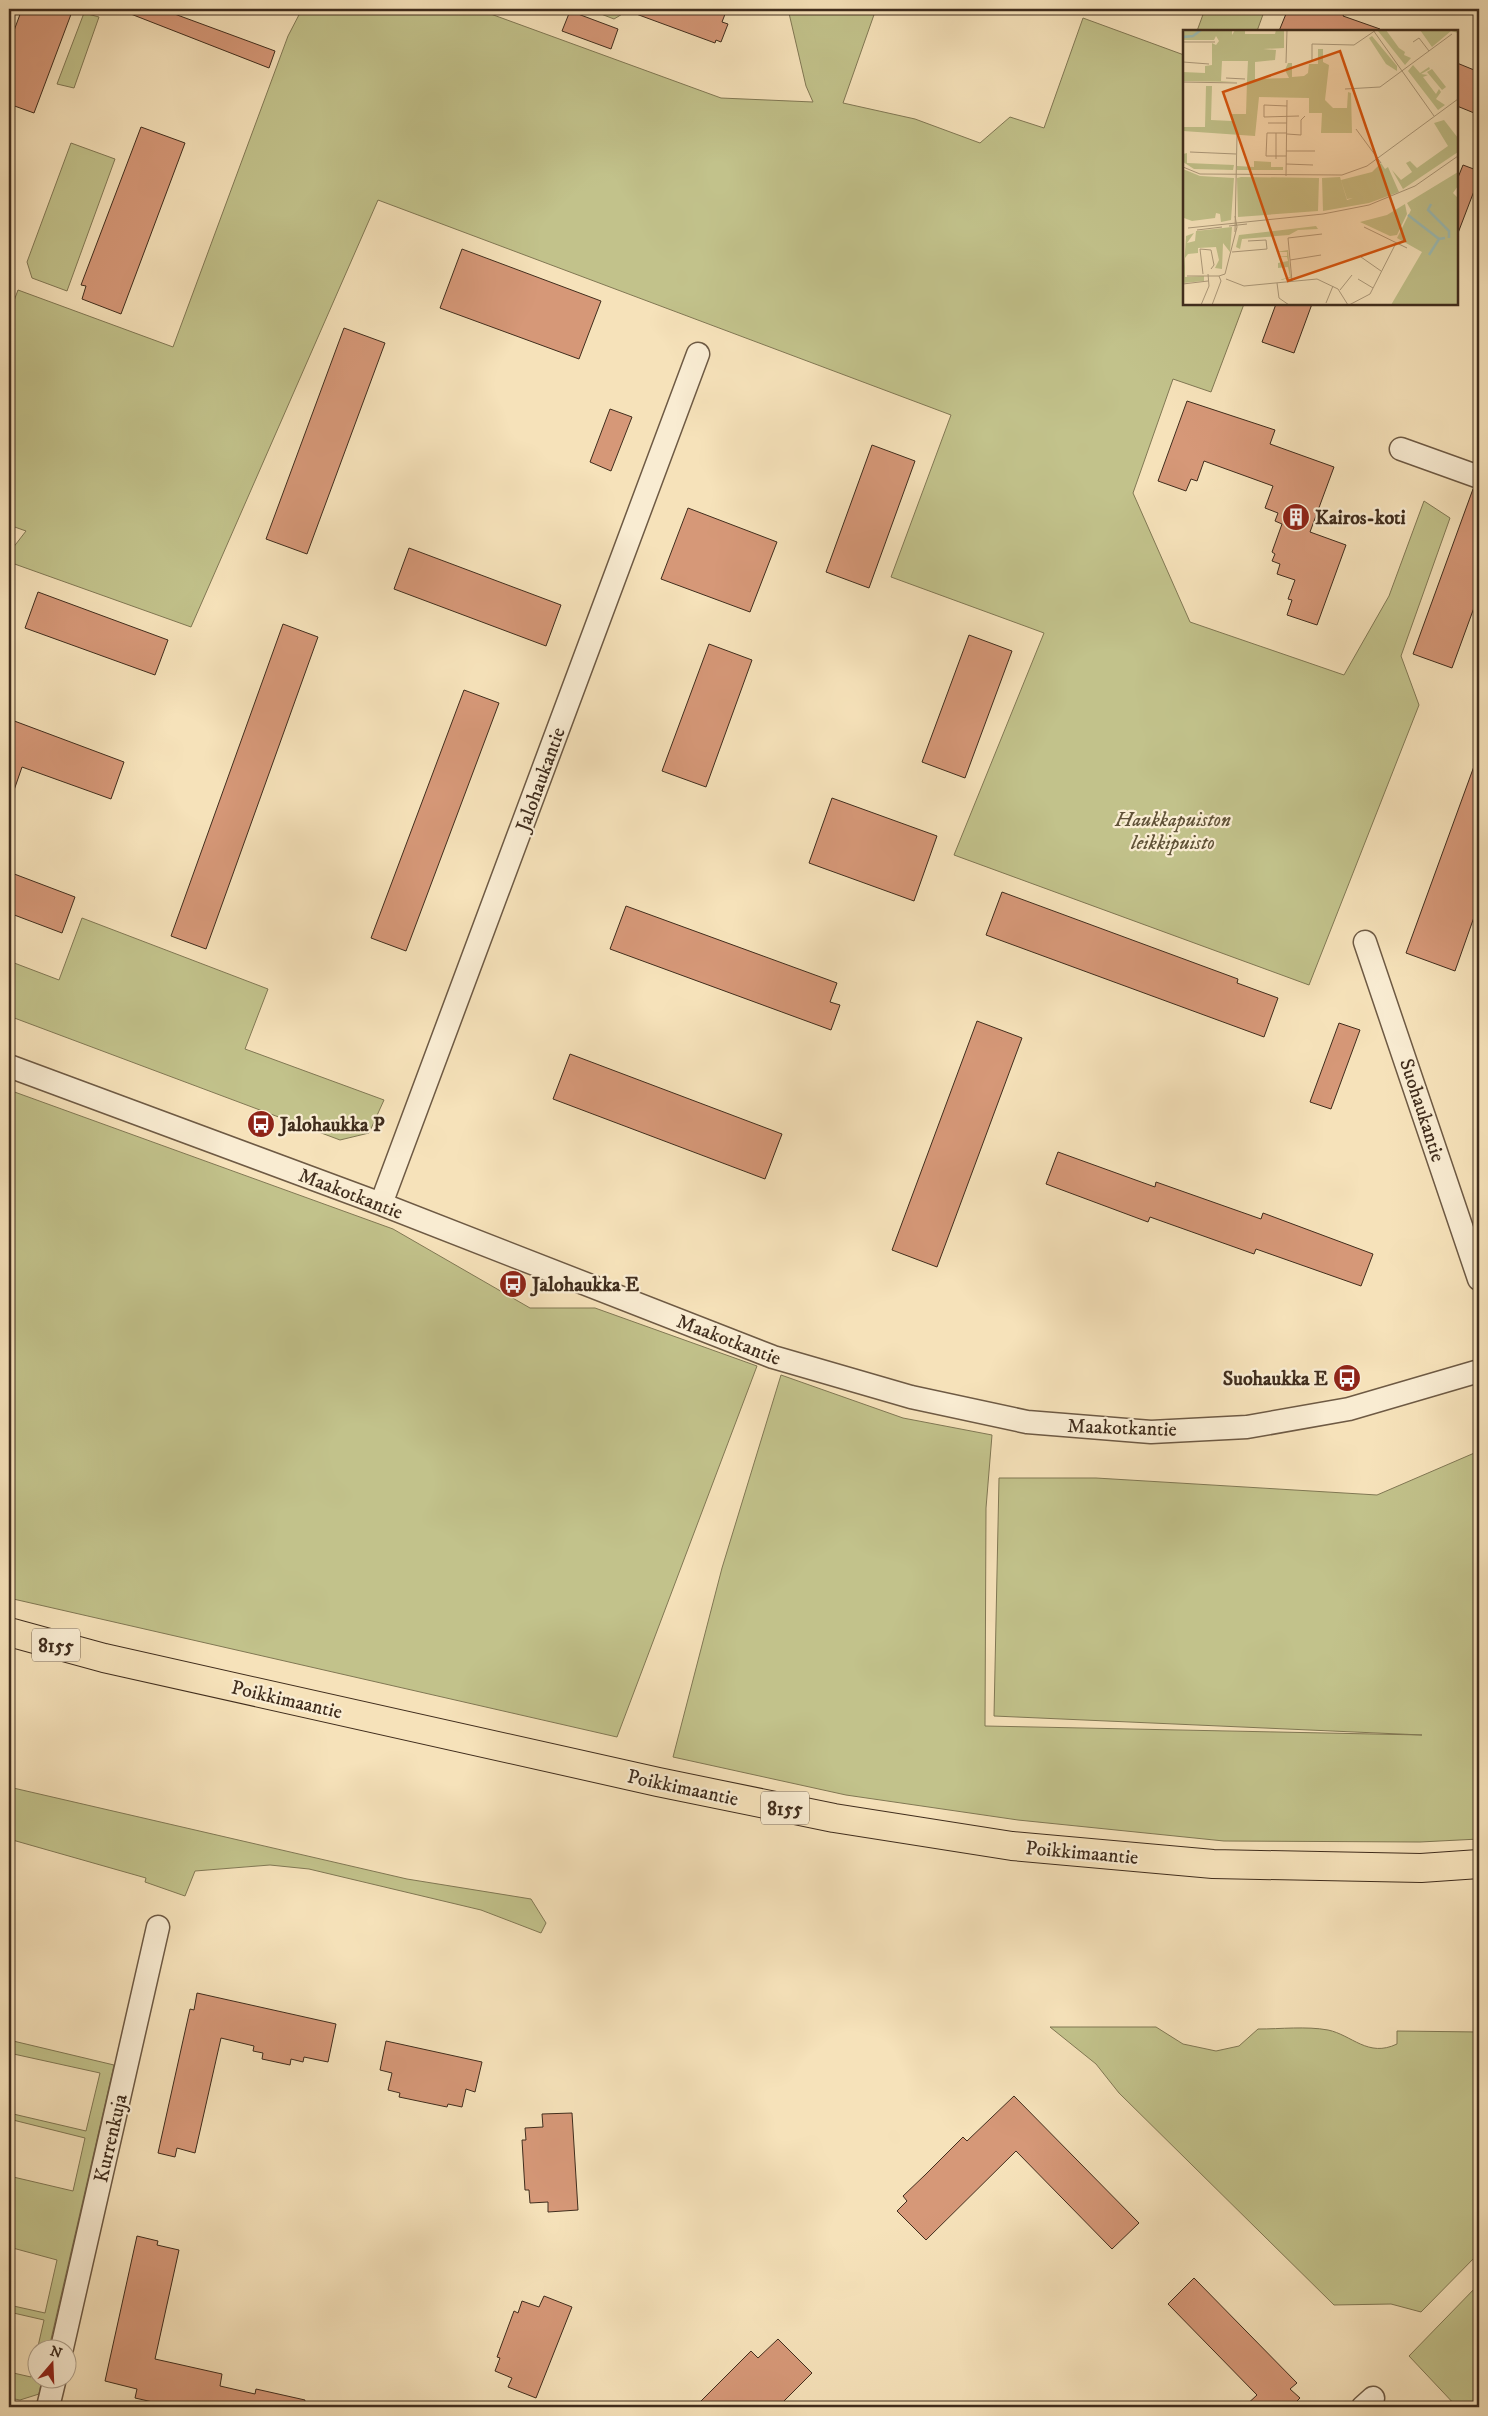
<svg xmlns="http://www.w3.org/2000/svg" width="1488" height="2416" font-family="'IM FELL DW Pica',serif">
  <style>
    .green { fill: #c2c28b; stroke: #817854 }
    .building { fill: #d69878; stroke: #402d1d }
    .lines { fill: none; stroke-linecap: round; stroke-linejoin: round }
    .minor-casing { stroke: #6e5a44; stroke-width: 25 }
    .major-casing { stroke: #402d1d; stroke-width: 30 }
    .minor { stroke: #f9ecd2; stroke-width: 22 }
    .major { stroke: #f6e2ba; stroke-width: 28 }
    .labels { text-anchor: middle; stroke-width: 4.5; stroke-linejoin: round; paint-order: stroke }
    .shield { fill: #f9ecd2; stroke: #786653; stroke-width: 1 }
    .shield-label { font-size: 19px; font-weight: bold; fill: #402d1d }
    .poi-label { font-size: 20px; font-weight: bold; fill: #402d1d; stroke: #f9ecd2; text-anchor: start }
    .street-label { font-size: 20px; fill: #402d1d; stroke: #f9ecd2 }
    .park-label { font-size: 20px; font-style: italic; fill: #605238; stroke: #f9ecd2 }
    .inset-river { fill: none; stroke: #9dbdb5; stroke-width: 2.5 }
    .inset-road { fill: none; stroke: #ad9a7b; stroke-width: 1 }
    .view { fill: #d7550e; fill-opacity: 0.15; stroke: #d7550e; stroke-width: 2.5 }
    .inset-edge { fill: none; stroke: #402d1d; stroke-width: 2.5 }
  </style>
  <rect width="100%" height="100%" fill="#f6e2ba"/>
  <filter id="stains"><feTurbulence type="fractalNoise" baseFrequency=".004" numOctaves="4"/><feColorMatrix values="0 0 0 0 .2 0 0 0 0 .09 0 0 0 0 .02 0 0 0 .5 -.17"/></filter>
  <radialGradient id="worn" r=".72"><stop offset=".6" stop-color="#630" stop-opacity="0"/><stop offset="1" stop-color="#630" stop-opacity=".3"/></radialGradient>
  <path class="green" d="M302,9H477L721,98L813,102L806,86L788,9H876L843,103L915,119L980,143L1010,117L1044,128L1083,18L1184,55V304H1244L1211,392L1173,379L1133,493L1190,622L1344,675L1389,596L1424,501L1450,518L1401,656L1419,705L1309,985L954,855L1044,633L891,577L951,415L378,200L191,627L9,562V553L26,531L9,525V314L18,290L173,347L288,36Z
    M588,9H625L624,13L614,19Z
    M1205,9H1265L1257,31H1197Z
    M84,13L99,17L74,88L57,84Z
    M71,143L115,159L67,291L32,278L27,262Z
    M82,918L268,989L245,1049L384,1100L369,1133L340,1140L9,1016V961L59,980Z
    M9,1090L393,1229L530,1308H595L757,1366L617,1737L9,1598Z
    M781,1375L903,1418L992,1435L986,1508L985,1726L1422,1735L994,1716L999,1478H1096L1377,1495L1479,1451V1839L1420,1842L1224,1841L1018,1820L846,1795L673,1757L722,1568Z
    M9,1787L407,1879L531,1899L546,1923L541,1933L481,1910L309,1869L270,1865L195,1871L185,1896L145,1882L146,1878L9,1839Z
    M1050,2027H1156L1183,2044L1216,2051L1239,2046L1258,2029C1281,2029 1306,2026 1328,2030C1352,2035 1368,2058 1397,2044V2031L1479,2032V2253L1421,2312L1391,2304L1334,2305L1119,2093L1096,2064Z
    M9,2040L114,2065L49,2348H38V2378L42,2379L39,2394L20,2400L9,2398V2372L31,2377L44,2320L9,2312V2305L45,2313L57,2260L9,2247V2176L73,2191L85,2138L9,2119V2113L86,2131L100,2073L9,2053Z
    M1479,2284V2407H1457L1409,2356Z"/>
  <path class="building" d="M22,9H73L34,113L9,104V44Z
    M118,9H161L275,51L269,68Z
    M629,9H727L722,22L728,24L721,42L716,40L715,43L628,11Z
    M1288,9H1346L1343,16L1380,29V31H1279Z
    M570,11L618,29L611,49L562,31Z
    M1457,63L1479,72V115L1457,106Z
    M141,127L185,143L121,314L82,299L86,286L81,285Z
    M1463,165L1479,171V178L1458,233L1457,180Z
    M462,249L601,301L579,359L440,308Z
    M1276,304H1312L1294,353L1262,342Z
    M344,328L385,343L307,554L266,539Z
    M1187,401L1275,430L1270,444L1334,467L1310,532L1346,545L1317,625L1287,615L1292,600L1288,599L1295,580L1277,574L1280,564L1272,561L1275,554L1272,552L1282,524L1275,521L1278,513L1265,508L1273,486L1204,461L1197,481L1191,479L1186,491L1158,481Z
    M610,409L632,417L611,471L590,462Z
    M872,445L915,461L869,588L826,572Z
    M1473,489L1479,490V594L1452,668L1413,654Z
    M688,508L777,542L750,612L661,579Z
    M409,548L561,605L546,646L394,589Z
    M38,592L168,640L155,675L25,628Z
    M283,624L318,637L206,949L171,936Z
    M969,635L1012,651L965,778L922,762Z
    M709,644L752,660L706,787L662,771Z
    M464,690L499,703L406,951L371,938Z
    M9,719L124,762L111,799L22,767L11,799L9,798Z
    M1477,758H1479V903L1455,971L1406,953Z
    M832,798L937,836L914,901L809,863Z
    M9,872L75,897L62,933L9,913Z
    M1002,892L1238,979L1237,983L1278,998L1264,1037L986,935Z
    M626,906L837,983L830,1002L840,1005L831,1030L610,949Z
    M977,1021L1022,1038L937,1267L892,1250Z
    M1339,1023L1360,1030L1331,1109L1310,1102Z
    M570,1054L782,1134L765,1179L553,1099Z
    M1058,1152L1155,1187L1156,1182L1261,1219L1263,1213L1373,1254L1361,1286L1256,1249L1254,1254L1150,1217L1148,1222L1046,1184Z
    M197,1993L336,2024L328,2062L304,2057L303,2062L291,2059L290,2065L262,2059L263,2053L253,2051L254,2046L221,2038L195,2153L177,2148L175,2157L158,2153L190,2009L194,2010Z
    M386,2041L482,2062L475,2092L466,2089L462,2107L448,2104L447,2107L399,2097L400,2093L388,2090L392,2073L380,2070Z
    M1014,2096L1139,2223L1112,2249L1016,2151L926,2240L897,2211L907,2201L903,2196L925,2175L963,2137L967,2141Z
    M572,2113L578,2210L548,2212V2202L530,2203L529,2190H525L522,2140H526L525,2128L543,2127L542,2114Z
    M137,2236L158,2241L157,2245L179,2250L155,2359L222,2374L220,2386L255,2394L256,2389L305,2400L304,2407H175L135,2398L137,2389L105,2381Z
    M1194,2278L1297,2383L1290,2389L1300,2398L1291,2407H1244L1257,2395L1168,2304Z
    M544,2296L572,2307L536,2398L508,2387L512,2378L495,2371L500,2358L497,2357L514,2311L518,2313L522,2301L539,2307Z
    M778,2339L812,2373L778,2407H695L751,2351L758,2358Z"/>
  <g class="lines">
    <g class="minor-casing">
      <path id="minor" d="M1401,449L1479,477
        M1365,942L1479,1279
        M9,1066L381,1204L773,1357L911,1397L1027,1422L1151,1432L1247,1427L1349,1409L1479,1371
        M381,1204L698,354
        M62,2348L158,1927
        M48,2407L55,2378
        M1363,2407L1373,2398"/>
    </g>
    <g class="major-casing">
      <path id="major" d="M9,1632L104,1658L658,1782L834,1818L1012,1846L1213,1864L1421,1868L1479,1864"/>
    </g>
    <use href="#minor" class="minor"/>
    <use href="#major" class="major"/>
  </g>
  <defs>
    <g id="building-disc" transform="scale(1.4375)"><circle r="9.5" fill="#8f2418" stroke="#f9ecd2"/><path d="M-4-6H4V6H1V3H-1V6H-4ZM-2.5-4.3h1.7v1.8h-1.7ZM.8-4.3h1.7v1.8H.8ZM-2.5-1h1.7V.8h-1.7ZM.8-1h1.7V.8H.8Z" fill="#fff"/></g>
    <g id="bus-disc" transform="scale(1.4375)"><circle r="9.5" fill="#8f2418" stroke="#f9ecd2"/><path d="M-5-6H5V4H4V6H2V4H-2V6H-4V4H-5ZM-3.5-4V0h7V-4ZM-3.5 1.2v1.5H-2V1.2ZM2 1.2v1.5H3.5V1.2Z" fill="#fff"/></g>
  </defs>
  <g fill-rule="evenodd">
    <use href="#building-disc" x="1296" y="517"/>
    <use href="#bus-disc" x="261" y="1124"/>
    <use href="#bus-disc" x="513" y="1284"/>
    <use href="#bus-disc" x="1347" y="1378"/>
  </g>
  <g class="labels">
    <g class="shield">
      <rect x="32" y="1628.5" width="48" height="33" rx="4"/>
      <rect x="761" y="1791.5" width="48" height="33" rx="4"/>
    </g>
    <g class="shield-label">
      <text x="56" y="1652">8155</text>
      <text x="785" y="1815">8155</text>
    </g>
    <g class="poi-label">
      <text x="1315" y="524">Kairos-koti</text>
      <text x="280" y="1131">Jalohaukka P</text>
      <text x="532" y="1291">Jalohaukka E</text>
      <text x="1328" y="1385" text-anchor="end">Suohaukka E</text>
    </g>
    <g class="street-label">
      <text transform="translate(540 779) rotate(-70)" y="7">Jalohaukantie</text>
      <text transform="translate(1423 1110) rotate(72)" y="7">Suohaukantie</text>
      <text transform="translate(351 1193) rotate(21)" y="7">Maakotkantie</text>
      <text transform="translate(729 1339) rotate(21)" y="7">Maakotkantie</text>
      <text transform="translate(1122 1427) rotate(2)" y="7">Maakotkantie</text>
      <text transform="translate(287 1699) rotate(13)" y="7">Poikkimaantie</text>
      <text transform="translate(683 1787) rotate(12)" y="7">Poikkimaantie</text>
      <text transform="translate(1082 1852) rotate(5)" y="7">Poikkimaantie</text>
      <text transform="translate(110 2138) rotate(-77)" y="7">Kurrenkuja</text>
    </g>
    <g class="park-label">
      <text x="1173" y="826">Haukkapuiston<tspan x="1173" dy="23">leikkipuisto</tspan></text>
    </g>
  </g>
  <g transform="translate(1183 30)">
    <rect width="275" height="275" fill="#f6e2ba"/>
    <path d="M3,0H49V5L52,0H62V4H92L93,0H101V18L80,19L93,20L92,30L72,32V49L106,48L102,40L105,33H109V47L121,46L125,43L126,34H135V19H140V32L146,35L142,70L150,78H164L165,62L168,63L169,103H138L139,83H126V68L76,67L72,106L0,101V97H22L23,56H29L28,90L49,91V84H63L64,51L65,31H39L38,51L52,52L0,51V42L22,43V36L29,35V13L33,15L36,11L33,6L31,10H0V2ZM203,0L216,18L222,22L221,25L228,28L222,35L195,1ZM237,0H275V3L268,1L249,17ZM189,6L214,36V41L203,34L186,8ZM230,35L237,43L246,37L247,39L238,44L245,45L240,47L253,64L256,59L258,62L253,69L262,75L255,80L225,41ZM249,39L263,57L259,60L244,42ZM261,90L275,108V122L220,159L209,140L218,150L229,142L223,133L227,131L234,138L265,116L251,93ZM4,123V133L51,135L50,140L11,139L0,132V124ZM71,131L88,132V137H100V140H54V136L71,137ZM198,133L202,139L205,137L216,162L186,173L140,181L139,148L157,147L164,170L170,168L164,169L158,150L189,142ZM0,139L17,146L51,148L48,190L38,192L37,184L33,183L32,188L9,191L1,188ZM275,142V156L270,163L275,168V275H208L239,222L214,208L228,180L224,173ZM58,147L136,148L135,181L55,187L54,148ZM222,174L224,184L214,205L207,206L177,192L204,185ZM133,196L135,199L115,200L106,205L59,209L57,219L53,217L56,205ZM49,197L47,222L40,213L39,239L32,238L36,230L33,217L15,218V223L5,224L2,228V247L21,246V251L0,253L3,206L11,203L4,213L12,211L13,201ZM105,220L108,248L96,250L107,247L106,242L96,244L106,242L105,237L95,238V233L105,231L104,227H94L104,226V222H93Z" fill="#c2c28b"/>
    <path class="inset-river" d="M0,7L10,6L18,0M248,174L245,180L266,201V208M225,185L256,209M246,225L256,209L262,208"/>
    <path class="inset-road" d="M190,0L251,86M0,12H32M230,12L236,8L246,21M129,30V14L171,15L193,0M0,32L26,34M103,33L104,0M43,48L62,49M0,52L54,53M162,59L197,57L269,4M104,76L81,75V87L116,86M85,93H104M173,99L198,133M104,104L118,105V90L122,86M103,121H132M7,122L53,124M103,126H83L84,103H104M93,129V103M103,134L130,135M0,137L17,144L159,145L184,136L275,69M103,146L104,70M46,196L64,194M181,197L224,218M5,198L140,184L186,175L232,156L275,126M14,200L39,197M52,202L54,105M49,222L84,219L83,210L65,211M178,227L198,241M107,230L138,225M20,244L17,219L28,220L31,235L28,239M42,244L54,197L52,186M4,246H36M43,249L61,256L134,249L155,259L165,275M175,249L190,258M109,251L105,208L139,204M94,253L96,268L106,275M0,254L25,251M157,260L169,245M143,273L150,256M18,275L26,256L25,244M29,275L38,251L36,246L42,244M166,275L187,264L213,213"/>
    <path class="view" d="M157,21L222,211L105,251L40,62Z"/>
    <rect width="275" height="275" class="inset-edge"/>
  </g>
  <rect width="1488" height="2416" fill="none" stroke="#f6e2ba" stroke-width="30"/>
  <rect x="10" y="10" width="1468" height="2396" fill="none" stroke="#402d1d" stroke-width="2.5"/>
  <rect x="15" y="15" width="1458" height="2386" fill="none" stroke="#402d1d"/>
  <g transform="translate(52 2364) rotate(19)"><circle r="24" fill="#f9ecd2" stroke="#afa08a"/>
  <path d="M0-4L9 19L0 12L-9 19Z" fill="#8f2418"/>
  <text y="-8" font-size="14" font-weight="bold" text-anchor="middle" fill="#402d1d">N</text>
  </g>
  <rect width="100%" height="100%" filter="url(#stains)"/>
  <rect width="100%" height="100%" fill="url(#worn)"/>
</svg>
